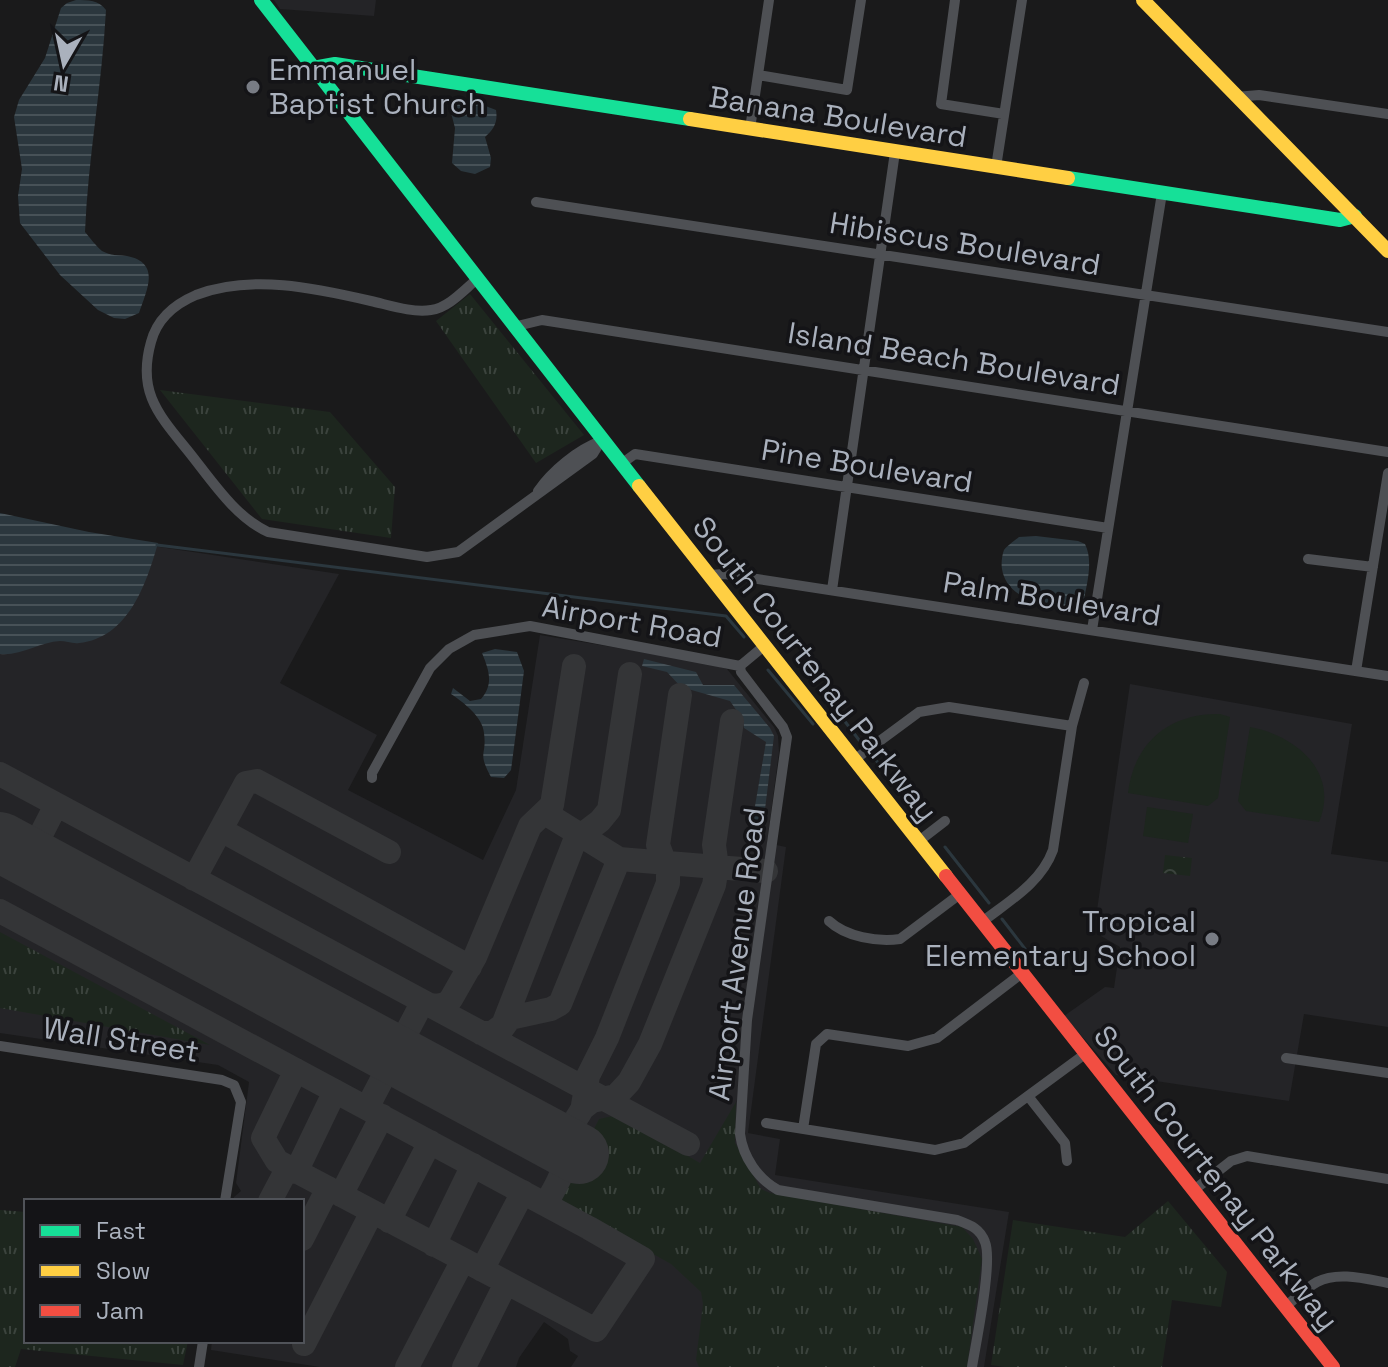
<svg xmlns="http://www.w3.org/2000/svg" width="1388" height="1367" font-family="'Space Grotesk',sans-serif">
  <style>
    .built { fill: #242427 }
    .grass { fill: url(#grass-tufts) }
    .forest { fill: url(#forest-crowns) }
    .garden { fill: #1d261e }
    .water { fill: url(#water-rules) }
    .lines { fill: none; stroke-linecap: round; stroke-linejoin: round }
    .stream { stroke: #2b373e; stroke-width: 3 }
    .taxiway { stroke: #343537; stroke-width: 24 }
    .runway { stroke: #343537; stroke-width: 60 }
    .street { stroke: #4e5054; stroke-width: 10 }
    .fast { stroke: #16e098; stroke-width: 14 }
    .slow { stroke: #ffcf43; stroke-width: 14 }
    .jam { stroke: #f24e42; stroke-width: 14 }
    .poi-dot { fill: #787c84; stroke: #141417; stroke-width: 3 }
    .labels { text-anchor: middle; stroke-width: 7; stroke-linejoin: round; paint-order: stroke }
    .poi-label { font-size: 30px; fill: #aab1bd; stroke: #141417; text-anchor: start }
    .street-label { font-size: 30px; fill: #aab1bd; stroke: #141417 }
  </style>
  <defs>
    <pattern id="grass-tufts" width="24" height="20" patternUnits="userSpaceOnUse" patternTransform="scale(2)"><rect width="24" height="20" fill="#1d261e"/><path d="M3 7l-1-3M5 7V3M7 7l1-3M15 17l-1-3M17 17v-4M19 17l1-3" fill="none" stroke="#3b433d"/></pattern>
    <pattern id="forest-crowns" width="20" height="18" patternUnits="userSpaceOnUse" patternTransform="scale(2)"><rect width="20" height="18" fill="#1d261e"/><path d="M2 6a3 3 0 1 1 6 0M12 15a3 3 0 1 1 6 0" fill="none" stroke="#3b433d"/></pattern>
    <pattern id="water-rules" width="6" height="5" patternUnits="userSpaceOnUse" patternTransform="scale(2)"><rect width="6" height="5" fill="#2b373e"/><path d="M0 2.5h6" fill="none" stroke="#475258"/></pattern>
  </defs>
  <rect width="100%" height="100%" fill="#1a1a1b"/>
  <path class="built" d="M274,0H376L374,16L280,9Z
    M0,523L339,574L280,683L377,735L348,790L483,860L516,790L540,635L703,662L727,669L774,727L778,736L779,752L767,843L786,847L748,1133L780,1139L775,1175L1009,1212L984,1367H571L578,1356L570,1351L568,1339L544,1322L519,1358L516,1367H320L211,1350L212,1341H302V1201H233L234,1197L241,1191L236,1183L249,1082L218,1065L0,1033Z
    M1130,684L1352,724L1331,854L1388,862V1027L1304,1014L1289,1101L1116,1075L1064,1016L1105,987L1114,988L1120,947L1101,936L1096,917Z"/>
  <path class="grass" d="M470,294L584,435L536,463L436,321Z
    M160,390L330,412L395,487L391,538L262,519Z
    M0,932L210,1045L0,1008Z
    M736,1102L735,1143L761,1189L770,1193L962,1227L973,1239L982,1259L967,1367H699L696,1360L703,1304L701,1292L671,1264L564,1204L562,1199V1192L599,1119L617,1115L700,1163Z
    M1168,1201L1227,1272L1221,1307L1172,1300L1162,1367H1005L991,1365L1013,1220L1125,1237Z
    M0,1210L26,1212V1341H188L183,1365L21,1349L15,1367H0Z"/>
  <path class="forest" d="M1165,855L1192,858L1190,876L1163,873Z"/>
  <path class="garden" d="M1220,714L1230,717L1218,798L1208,806L1128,793C1134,742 1170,713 1220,714Z
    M1250,727C1295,735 1340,772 1319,822L1246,811L1238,801Z
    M1147,807L1193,814L1188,843L1143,836Z"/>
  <path class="water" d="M76,0C88,0 99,0 106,10C102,85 88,158 85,232C90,238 96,246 102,251C111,256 118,255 127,256C162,263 146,291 139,313L125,319L114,318L98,310L60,275L20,223L18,196L22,169L14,117L19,100L45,58L61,8L67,3Z
    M453,98L470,100L496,110C498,122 494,129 485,137L491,158L490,167L475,174L461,171L452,163L455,128L449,105Z
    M0,513L89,532L158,543C146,585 128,638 79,643C73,644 66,641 60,641C40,642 21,656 0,654Z
    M1036,536L1078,541L1085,544C1094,562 1086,586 1083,605L1076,610C1049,606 1007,601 1002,569C1001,564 1002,555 1004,550C1007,546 1014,541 1019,537Z
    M495,649L517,652L524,671L511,770L504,778L491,777C477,751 487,757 484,733C483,717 463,702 451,694L453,688L470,701L481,699C494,684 489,670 482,653Z
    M644,659L696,672L703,685H734L770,728L774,736L761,842L755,846L750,845L749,841L766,742L744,728L743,720L730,701L681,687L667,672L642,666Z"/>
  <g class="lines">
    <path class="stream" d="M157,545L726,616L744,637
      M768,670L813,724
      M831,703L862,744
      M875,759L919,815
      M945,847L989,903
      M1002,919L1029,954"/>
    <path class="taxiway" d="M0,774L688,1144
      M545,813L619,859L766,871
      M221,830L470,967
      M29,858L56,805
      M194,879L246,783L257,781L389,852
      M0,911L589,1228L643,1259L596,1330L277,1161L263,1138L296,1070
      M502,1029L510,1018L551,1009L560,1004L619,859
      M481,1033H492L503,1025L575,840L600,821L609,810L630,674
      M583,1105L588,1076L607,1038L668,883V871L658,845L680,695
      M367,1108L422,1003L435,1006L446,1004L451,999L475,957L530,826L552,805L574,666
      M582,1109L592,1101L616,1096L629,1082L650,1044L714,885L717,867L714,845L732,721
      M296,1172L335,1091
      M341,1195L382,1116
      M270,1201L288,1167
      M546,1204C561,1175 576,1161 546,1136C571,1135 580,1114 590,1094
      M389,1221L430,1142
      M302,1239L328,1188
      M434,1245L473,1165
      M482,1270L523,1192
      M304,1344L372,1212
      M407,1367L463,1260
      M464,1367L506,1283"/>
    <path class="runway" d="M0,842L579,1154"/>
    <path class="street" d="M955,0L941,104L1004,114
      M758,75L847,90L861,0
      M1236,97L1259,95L1388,114
      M750,129L769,0
      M996,167L1022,0
      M536,202L1388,332
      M476,280C464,290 448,308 431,310C412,313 389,305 371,301C315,288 251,274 196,295C175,304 157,319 151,342C138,388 155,411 184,446C209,476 233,516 268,532L427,557L458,552L593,454L601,441
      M513,327L542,320L1388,452
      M621,464L635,454L1108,528
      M538,491C552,471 577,450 601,441
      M1308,559L1373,567
      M708,575L725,574L1388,676
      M832,590L895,152
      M1092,630L1162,193
      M740,666L741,672L783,727L787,737L747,1020L740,1134C743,1157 758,1179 778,1190L957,1220C970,1225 980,1228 985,1242C993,1262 976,1342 972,1367
      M1356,671L1388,473
      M854,760L919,712L949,707L1072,726
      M372,778V773L430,668L449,649L474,635L530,626L740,666L764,646
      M919,841L945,821
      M829,921C846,937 877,942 900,939L960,894
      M982,922C1009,901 1041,883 1053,850L1072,726L1084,683
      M0,1046L222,1080L234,1085L241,1102L225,1201
      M1286,1058L1388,1073
      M1028,1096L1065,1143L1067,1161
      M766,1123L935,1150L964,1143L1085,1054
      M803,1129L816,1044L827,1034L908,1046L937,1038L1021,974
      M1194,1190L1231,1161L1247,1156L1388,1179
      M1286,1306C1296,1298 1306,1288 1317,1282C1338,1271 1366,1279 1388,1283
      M199,1367L203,1341"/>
    <path class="fast" d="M261,0L639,486
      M313,68L335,64L690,119
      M1068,178L1340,220L1355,216"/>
    <path class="slow" d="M1143,0L1388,251
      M690,119L1068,178
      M639,486L946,876"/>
    <path class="jam" d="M946,876L1333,1367"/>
  </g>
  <g class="poi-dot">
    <circle cx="253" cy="87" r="8"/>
    <circle cx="1212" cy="939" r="8"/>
  </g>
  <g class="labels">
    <g class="poi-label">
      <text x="269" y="80">Emmanuel<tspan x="269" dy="34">Baptist Church</tspan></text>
      <text x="1196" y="932" text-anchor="end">Tropical<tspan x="1196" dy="34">Elementary School</tspan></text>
    </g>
    <g class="street-label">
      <text transform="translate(838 117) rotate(9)" y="10">Banana Boulevard</text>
      <text transform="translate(965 244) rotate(9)" y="10">Hibiscus Boulevard</text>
      <text transform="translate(954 359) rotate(9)" y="10">Island Beach Boulevard</text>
      <text transform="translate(867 466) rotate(9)" y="10">Pine Boulevard</text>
      <text transform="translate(1052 599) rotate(9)" y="10">Palm Boulevard</text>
      <text transform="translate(632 622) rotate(10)" y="10">Airport Road</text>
      <text transform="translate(815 669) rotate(52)" y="10">South Courtenay Parkway</text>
      <text transform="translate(737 954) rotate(-83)" y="10">Airport Avenue Road</text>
      <text transform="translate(121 1040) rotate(9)" y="10">Wall Street</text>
      <text transform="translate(1216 1178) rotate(52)" y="10">South Courtenay Parkway</text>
    </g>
  </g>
  <rect x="24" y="1199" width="280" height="144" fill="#141417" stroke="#505359" stroke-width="2"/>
  <rect x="40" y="1225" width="40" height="12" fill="#16e098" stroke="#505359" stroke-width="2"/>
  <text x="96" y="1239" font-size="24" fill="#aab1bd">Fast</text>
  <rect x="40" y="1265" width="40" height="12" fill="#ffcf43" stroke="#505359" stroke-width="2"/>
  <text x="96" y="1279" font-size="24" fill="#aab1bd">Slow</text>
  <rect x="40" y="1305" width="40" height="12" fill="#f24e42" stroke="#505359" stroke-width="2"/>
  <text x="96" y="1319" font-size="24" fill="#aab1bd">Jam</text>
  <g transform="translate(64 64) rotate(189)" stroke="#141417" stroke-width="6" paint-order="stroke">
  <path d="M0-6L14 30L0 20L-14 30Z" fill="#aab1bd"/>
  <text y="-12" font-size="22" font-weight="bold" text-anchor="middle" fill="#aab1bd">N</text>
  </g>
</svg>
